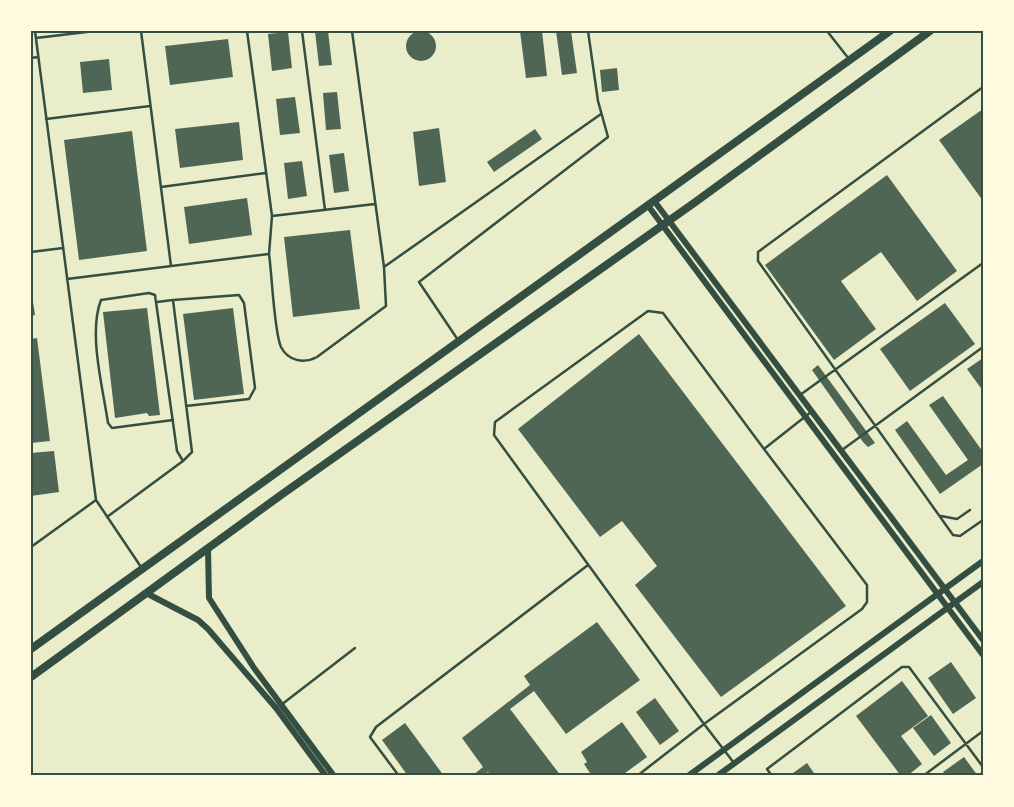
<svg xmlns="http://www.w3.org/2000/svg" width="1014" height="807" font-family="Figtree,sans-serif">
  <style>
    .building { fill: #4f6655 }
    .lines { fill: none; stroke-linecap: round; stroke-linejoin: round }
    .service { stroke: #344e41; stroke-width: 2.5 }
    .tertiary { stroke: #344e41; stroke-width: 6 }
    .primary { stroke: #344e41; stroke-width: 8 }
    .neatline { fill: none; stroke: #344e41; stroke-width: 2 }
  </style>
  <rect width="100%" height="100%" fill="#e9edc9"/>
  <path class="building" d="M406 46a15 15 0 1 1 30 0a15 15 0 1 1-30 0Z
    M315,31H328L332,65L319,66Z
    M520,31H542L547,76L526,78Z
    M556,31H571L577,73L562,75Z
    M288,32L292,68L272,71L268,34Z
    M228,39L233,77L170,85L165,46Z
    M109,59L112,90L83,93L80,62Z
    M617,68L619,90L602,92L600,70Z
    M337,92L341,129L326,130L323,93Z
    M295,97L300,133L280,135L276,99Z
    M983,109V201L939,140Z
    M239,122L243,160L180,168L175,129Z
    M439,128L446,182L419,186L413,132Z
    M535,129L542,139L494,172L487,162Z
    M132,131L147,251L79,260L64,140Z
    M344,153L349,191L334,193L329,155Z
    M302,161L307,196L288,199L284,163Z
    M887,175L957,271L917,301L881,252L841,281L876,329L834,360L765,265Z
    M247,198L252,235L189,244L184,207Z
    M350,230L360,309L293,317L284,237Z
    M31,289L35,315L31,316Z
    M945,303L975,344L910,391L880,349Z
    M147,308L160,415L149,416L147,413L115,418L103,312Z
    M233,308L244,394L194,400L183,314Z
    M639,334L846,606L721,697L635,585L657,566L622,521L600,537L518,429Z
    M37,338L50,441L31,443V339Z
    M983,358V391L967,369Z
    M818,365L875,443L868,447L863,442L812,370Z
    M943,396L983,452V464L940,494L895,430L907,421L946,475L968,460L929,405Z
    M54,451L59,492L31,496V453Z
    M597,622L640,680L566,734L534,691L510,709L561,776H491L488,772L483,776H472L483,767L462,738L530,685L524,676Z
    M951,662L976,698L953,714L928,678Z
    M902,681L928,716L901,736L922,764L907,776H901L856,716Z
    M655,698L679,731L660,745L636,712Z
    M931,715L951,743L934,756L913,728Z
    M622,722L647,757L621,776H592L584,764L587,762L581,752Z
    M405,723L444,776H408L382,740Z
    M964,757L978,776H946L943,772Z
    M807,763L816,776H794L793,773Z"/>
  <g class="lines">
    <path class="service" d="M141,31L171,266
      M247,31L272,216L269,254
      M302,31L325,210
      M352,31L384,267L601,114
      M827,31L849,59
      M36,38L95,31
      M31,58L38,57
      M983,87L758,252V261L953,535L960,536L983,520
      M46,119L150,106
      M161,187L266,173
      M272,216L375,204
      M31,252L63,248
      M67,279L269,254C272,274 274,332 281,347C288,361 304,364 317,357L386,306L384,267
      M157,302L173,300
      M458,340L419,282L608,137L598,101L588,31
      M800,395L983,263
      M764,449L867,585V602L862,609L704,724L494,435L495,422L648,311L663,313L764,449L811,412
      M842,450L983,347
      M183,461L192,452L173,300L239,295L244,303L255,388L249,399L186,406
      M96,500L141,567
      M941,516L957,519L970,510
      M107,517L183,461L177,451L155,295L149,293L101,300C88,333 103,388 108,423L112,428L173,420
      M31,547L96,500L35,31
      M281,705L355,648
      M399,776L370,737L376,727L588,565
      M637,776L704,724L734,763
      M772,776L767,769L902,667H909L983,767
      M923,776L983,731"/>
    <path class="tertiary" d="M655,202L983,640
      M649,207L983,655
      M208,549L209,598L254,668L334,776
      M148,594L198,620L208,629L276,708L326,776
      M688,776L983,561
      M717,776L983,582"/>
    <path class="primary" d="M31,649L890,31
      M31,677L281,495L694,203L930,31"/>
  </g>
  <rect width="1014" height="807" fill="none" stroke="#fefae0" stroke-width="65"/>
  <rect x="32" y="32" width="950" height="742" class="neatline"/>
</svg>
